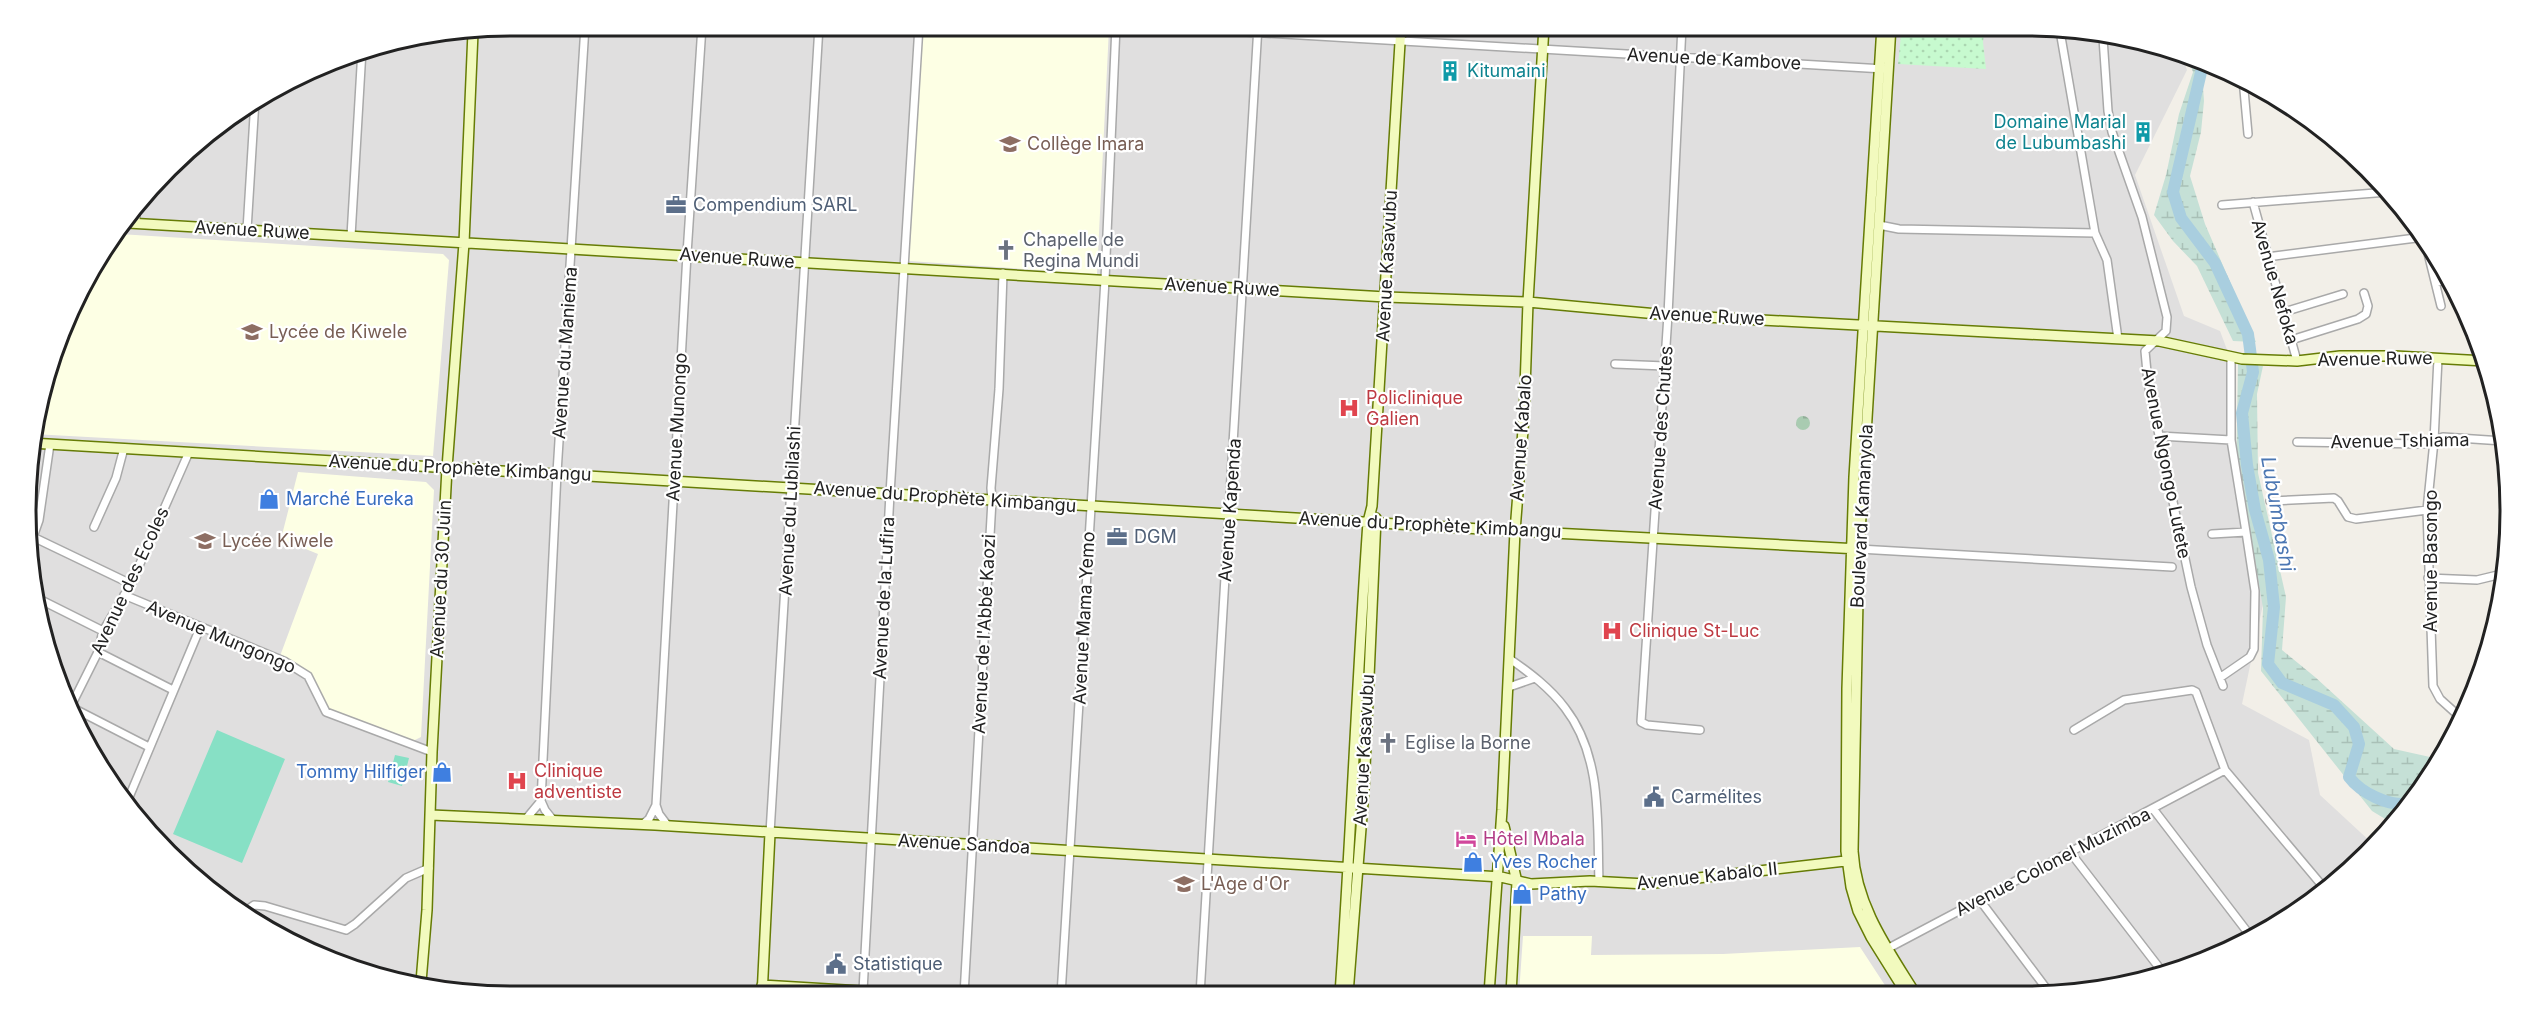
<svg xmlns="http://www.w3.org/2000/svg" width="2536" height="1022" font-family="Inter,sans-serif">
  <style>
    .residential { fill: #e0dfdf }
    .education { fill: #fdffe4 }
    .wetland { fill: url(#wetland-marsh) }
    .cemetery { fill: url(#cemetery-stones) }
    .park { fill: url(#park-dots) }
    .pitch { fill: #87e0c5 }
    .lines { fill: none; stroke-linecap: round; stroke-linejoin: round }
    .river { stroke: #a9cedf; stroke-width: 12 }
    .street-casing { stroke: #a9a9a9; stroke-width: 10 }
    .secondary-casing { stroke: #667c05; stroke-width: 12 }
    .street { stroke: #fff; stroke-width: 7 }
    .secondary { stroke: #f2fabe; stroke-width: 9 }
    .labels { text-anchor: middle; stroke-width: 4.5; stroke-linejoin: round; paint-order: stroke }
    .street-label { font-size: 18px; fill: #222; stroke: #fff }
    .culture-label { font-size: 18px; fill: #0d838f; stroke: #fff; text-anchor: start }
    .education-label { font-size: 18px; fill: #785e54; stroke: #fff; text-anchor: start }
    .service-label { font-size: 18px; fill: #4e5e75; stroke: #fff; text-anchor: start }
    .worship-label { font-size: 18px; fill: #5b616d; stroke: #fff; text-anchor: start }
    .health-label { font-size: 18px; fill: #be3a42; stroke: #fff; text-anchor: start }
    .shop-label { font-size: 18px; fill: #366cbe; stroke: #fff; text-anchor: start }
    .hotel-label { font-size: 18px; fill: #b23c85; stroke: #fff; text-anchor: start }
    .water-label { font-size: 20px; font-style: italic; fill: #4c77b3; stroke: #fff }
    .rim { fill: none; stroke: #222; stroke-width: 3 }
  </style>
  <defs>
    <pattern id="wetland-marsh" width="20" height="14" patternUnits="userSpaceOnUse" patternTransform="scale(1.5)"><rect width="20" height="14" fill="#c5e0d6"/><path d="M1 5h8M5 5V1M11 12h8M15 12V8" fill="none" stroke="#a9c0b7"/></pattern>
    <pattern id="cemetery-stones" width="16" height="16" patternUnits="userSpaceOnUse" patternTransform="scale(1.5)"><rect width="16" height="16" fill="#a9cbb1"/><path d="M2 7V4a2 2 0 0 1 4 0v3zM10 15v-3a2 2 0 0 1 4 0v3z" fill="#91ae98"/></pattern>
    <pattern id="park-dots" width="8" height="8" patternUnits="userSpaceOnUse" patternTransform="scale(1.5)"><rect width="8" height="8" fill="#c7facf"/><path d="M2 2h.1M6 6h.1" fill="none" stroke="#abd6b1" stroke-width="1.8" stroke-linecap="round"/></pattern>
  </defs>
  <rect width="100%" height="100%" fill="#f2efe8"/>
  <path class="residential" d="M511,26H2025L2180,51L2187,70L2135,175L2184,316L2220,331L2235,371L2231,447L2266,590L2242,704L2309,740L2320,795L2373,844L2345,876L2239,947L2089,992L511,996L355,971L216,896L107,780L63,697L35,606L30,447L51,355L90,269L191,146L268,91L355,51Z"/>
  <path class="education" d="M923,26L1109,28L1097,274L909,261Z
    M119,234L443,254L449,260L433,456L33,434L51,355L90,269Z
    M298,472L426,482L434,490L421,737L411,742L329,709L311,675L280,656L318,554L281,539Z
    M1523,936H1592L1591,955L1723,954L1860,947L1890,993L1519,994Z"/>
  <path class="wetland" d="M2186,54L2201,60L2204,101L2201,132L2190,176L2205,224L2256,342L2233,341L2197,266L2173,241L2154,215L2166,175L2179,114L2193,72Z
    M2238,364L2263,366L2257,394L2258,473L2286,597L2282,650L2315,677L2394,749L2439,759L2429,780L2392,823L2372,811L2261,671L2263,608L2252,542L2236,482Z"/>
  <path class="cemetery" d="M1796 423a7 7 0 1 1 14 0a7 7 0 1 1-14 0Z"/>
  <path class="park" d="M1902,26H1985L1983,42L1986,69L1898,64Z
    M774,991L860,996H767Z"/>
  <path class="pitch" d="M217,730L285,759L242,863L173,834Z
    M395,755L409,758L402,786L388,782Z"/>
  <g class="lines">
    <path class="river" d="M2198,59L2202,68L2173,192L2181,218L2215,263L2248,334L2253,372L2242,413L2247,465L2255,510L2269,560L2274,607L2268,664L2282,683L2334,705L2354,727L2359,744L2349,777C2361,793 2388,806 2408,804"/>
    <g class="street-casing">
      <path id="street" d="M1144,26L1884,69
        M1682,26L1668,315L1641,722L1647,725L1700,730
        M2060,31L2095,233L2107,260L2118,339
        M2103,38L2108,111L2112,132L2142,217L2167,317L2166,331L2145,351L2148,383L2191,587L2207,645L2223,686
        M2243,79L2248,134
        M2253,202L2297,361
        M2222,205L2388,192
        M136,223V212
        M1879,225L1899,229L2095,233
        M247,230L255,100
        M351,236L362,50
        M2267,257L2424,237L2441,306
        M2436,283L2449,278
        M2284,312L2343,294
        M2291,340L2358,319L2366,314L2368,306L2364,293
        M2438,358L2434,441L2427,510L2433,686L2440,699L2460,717
        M1615,364L1665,366
        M2159,436L2231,440
        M2297,442L2425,444L2443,437L2503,441
        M2270,501L2334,498L2338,501L2348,517L2356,519L2427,510
        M94,527L116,478L124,448
        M2212,534L2246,532L2231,440V357
        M33,537L131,584
        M33,537L39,520L50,444
        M1859,549L2172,567
        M2428,578L2477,580L2506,573
        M124,595L284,661L308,676L326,712L432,752
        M35,597L103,631
        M98,652L173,690
        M1510,659C1530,673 1550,688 1565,708C1603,757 1597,824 1599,882
        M2221,677L2250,657L2254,649L2255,591L2246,532
        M1509,687L1535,678
        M71,707L149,747
        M69,710L98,652L103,631L131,584L189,452
        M2074,730L2124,700L2192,690L2196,692L2225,770L2325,889
        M541,801L545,810L553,820
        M127,802L200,628
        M656,805L659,814L668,826
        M2154,810L2252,938
        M526,819L541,801L557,473L585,26
        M643,824L649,819L656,805L687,254L702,26
        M770,833L819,26
        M2070,852L2161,970
        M1979,899L2049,992
        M244,912L254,905L265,906L346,930L355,924L406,878L429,868
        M1885,950L2225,770
        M863,991L890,494L919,26
        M964,995L992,500L991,488L999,389L1003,273
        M1061,995L1105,280L1116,26
        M1200,995L1258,26"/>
    </g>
    <g class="secondary-casing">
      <path id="secondary" d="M1882,26L1854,477L1847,689L1846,851L1851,887L1858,911L1871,937L1906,993
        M1891,26L1859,549L1853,851C1856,905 1887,948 1915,993
        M128,223L1386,297L1528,302L1668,315L2159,341L2242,359L2297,361L2340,356H2395L2485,361
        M31,443L1515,531L1859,549
        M431,815L655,825L1501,877L1531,884L1590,881L1646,884L1854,860
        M1504,826L1517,882L1511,994
        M421,982L427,910L432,752L447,468L464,243L473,32
        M762,985L928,995
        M1340,994C1351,837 1357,679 1368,522L1372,506L1401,26
        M1348,994L1364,790L1376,518
        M1489,994L1502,810L1515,531L1524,417L1528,302L1544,26
        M762,996L770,833"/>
    </g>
    <use href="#street" class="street"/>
    <use href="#secondary" class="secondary"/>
  </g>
  <defs>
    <g id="building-bare" transform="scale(1.62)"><path d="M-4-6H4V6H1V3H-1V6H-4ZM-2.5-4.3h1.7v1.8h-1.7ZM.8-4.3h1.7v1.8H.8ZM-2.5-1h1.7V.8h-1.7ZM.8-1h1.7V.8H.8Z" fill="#0f9aa8" stroke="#fff" stroke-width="2.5" paint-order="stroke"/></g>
    <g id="school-bare" transform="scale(1.62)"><path d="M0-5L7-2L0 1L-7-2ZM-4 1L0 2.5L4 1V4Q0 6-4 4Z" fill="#8d6e63" stroke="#fff" stroke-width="2.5" paint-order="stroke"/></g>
    <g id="office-bare" transform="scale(1.62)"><path d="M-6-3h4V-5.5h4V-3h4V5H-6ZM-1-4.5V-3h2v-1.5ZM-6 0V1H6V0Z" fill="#5c6f8a" stroke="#fff" stroke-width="2.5" paint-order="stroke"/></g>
    <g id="church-bare" transform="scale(1.62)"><path d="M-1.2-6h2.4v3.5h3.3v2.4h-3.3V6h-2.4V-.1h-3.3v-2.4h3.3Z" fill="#6b7280" stroke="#fff" stroke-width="2.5" paint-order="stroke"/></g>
    <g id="hospital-bare" transform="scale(1.62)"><path d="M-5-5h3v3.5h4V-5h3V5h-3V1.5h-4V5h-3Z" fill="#e0444e" stroke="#fff" stroke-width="2.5" paint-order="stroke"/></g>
    <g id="shop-bare" transform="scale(1.62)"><path d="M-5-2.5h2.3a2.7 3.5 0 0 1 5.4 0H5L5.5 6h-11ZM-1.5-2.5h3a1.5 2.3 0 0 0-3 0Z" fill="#3f7fe0" stroke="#fff" stroke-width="2.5" paint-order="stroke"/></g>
    <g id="civic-bare" transform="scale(1.62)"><path d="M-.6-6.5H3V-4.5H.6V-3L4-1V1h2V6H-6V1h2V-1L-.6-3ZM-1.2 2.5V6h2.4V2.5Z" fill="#5c6f8a" stroke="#fff" stroke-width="2.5" paint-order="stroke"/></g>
    <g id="hotel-bare" transform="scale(1.62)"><path d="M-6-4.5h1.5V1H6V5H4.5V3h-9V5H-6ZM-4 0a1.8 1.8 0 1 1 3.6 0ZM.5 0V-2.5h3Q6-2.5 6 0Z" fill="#d1479c" stroke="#fff" stroke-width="2.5" paint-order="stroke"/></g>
  </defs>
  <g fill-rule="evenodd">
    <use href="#building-bare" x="1450" y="71"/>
    <use href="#building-bare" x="2143" y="132"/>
    <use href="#school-bare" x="1010" y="144"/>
    <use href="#office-bare" x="676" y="205"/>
    <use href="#church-bare" x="1006" y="250"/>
    <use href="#school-bare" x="252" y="332"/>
    <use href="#hospital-bare" x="1349" y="408"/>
    <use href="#shop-bare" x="269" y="499"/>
    <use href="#office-bare" x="1117" y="537"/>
    <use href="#school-bare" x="205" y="541"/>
    <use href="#hospital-bare" x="1612" y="631"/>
    <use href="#church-bare" x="1388" y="743"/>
    <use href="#shop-bare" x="442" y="772"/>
    <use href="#hospital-bare" x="517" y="781"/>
    <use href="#civic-bare" x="1654" y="797"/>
    <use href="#hotel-bare" x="1466" y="839"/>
    <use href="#shop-bare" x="1473" y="862"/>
    <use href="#school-bare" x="1184" y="884"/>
    <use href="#shop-bare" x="1522" y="894"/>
    <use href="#civic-bare" x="836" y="964"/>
  </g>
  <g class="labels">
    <g class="street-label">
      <text transform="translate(1714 59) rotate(3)" y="6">Avenue de Kambove</text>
      <text transform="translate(252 230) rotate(3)" y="6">Avenue Ruwe</text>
      <text transform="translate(737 258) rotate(4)" y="6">Avenue Ruwe</text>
      <text transform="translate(1387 266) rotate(-87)" y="6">Avenue Kasavubu</text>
      <text transform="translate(2275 282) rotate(74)" y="6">Avenue Nefoka</text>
      <text transform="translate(1222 287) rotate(3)" y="6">Avenue Ruwe</text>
      <text transform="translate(1707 316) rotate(3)" y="6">Avenue Ruwe</text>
      <text transform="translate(565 353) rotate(-86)" y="6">Avenue du Maniema</text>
      <text transform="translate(2375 359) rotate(-1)" y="6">Avenue Ruwe</text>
      <text transform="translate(677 427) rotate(-87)" y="6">Avenue Munongo</text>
      <text transform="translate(1661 428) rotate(-86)" y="6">Avenue des Chutes</text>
      <text transform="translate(1521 438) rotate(-86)" y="6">Avenue Kabalo</text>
      <text transform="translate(2400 441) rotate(-1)" y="6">Avenue Tshiama</text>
      <text transform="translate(2166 463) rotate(79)" y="6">Avenue Ngongo Lutete</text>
      <text transform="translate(460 468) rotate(3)" y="6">Avenue du Prophète Kimbangu</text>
      <text transform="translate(945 497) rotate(4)" y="6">Avenue du Prophète Kimbangu</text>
      <text transform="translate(1230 510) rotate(-86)" y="6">Avenue Kapenda</text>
      <text transform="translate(790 511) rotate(-87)" y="6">Avenue du Lubilashi</text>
      <text transform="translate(1862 516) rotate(-87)" y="6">Boulevard Kamanyola</text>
      <text transform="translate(1430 525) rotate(3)" y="6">Avenue du Prophète Kimbangu</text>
      <text transform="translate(2431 561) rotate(-90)" y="6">Avenue Basongo</text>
      <text transform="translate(441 579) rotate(-87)" y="6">Avenue du 30 Juin</text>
      <text transform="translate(130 581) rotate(-65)" y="6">Avenue des Ecoles</text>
      <text transform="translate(884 598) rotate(-87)" y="6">Avenue de la Lufira</text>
      <text transform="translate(1084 618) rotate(-87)" y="6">Avenue Mama Yemo</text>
      <text transform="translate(984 634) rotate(-87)" y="6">Avenue de l'Abbé Kaozi</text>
      <text transform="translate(221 637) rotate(23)" y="6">Avenue Mungongo</text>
      <text transform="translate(1364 750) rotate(-87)" y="6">Avenue Kasavubu</text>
      <text transform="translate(964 844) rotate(3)" y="6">Avenue Sandoa</text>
      <text transform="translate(2053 862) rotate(-27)" y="6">Avenue Colonel Muzimba</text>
      <text transform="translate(1707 876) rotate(-6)" y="6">Avenue Kabalo II</text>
    </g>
    <g class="culture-label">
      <text x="1467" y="77">Kitumaini</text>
      <text x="2126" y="128" text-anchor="end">Domaine Marial<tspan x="2126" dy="21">de Lubumbashi</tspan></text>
    </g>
    <g class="education-label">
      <text x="1027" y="150">Collège Imara</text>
      <text x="269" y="338">Lycée de Kiwele</text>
      <text x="222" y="547">Lycée Kiwele</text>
      <text x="1201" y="890">L'Age d'Or</text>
    </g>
    <g class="service-label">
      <text x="693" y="211">Compendium SARL</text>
      <text x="1134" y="543">DGM</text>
      <text x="1671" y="803">Carmélites</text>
      <text x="853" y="970">Statistique</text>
    </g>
    <g class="worship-label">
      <text x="1023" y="246">Chapelle de<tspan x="1023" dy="21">Regina Mundi</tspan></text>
      <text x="1405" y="749">Eglise la Borne</text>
    </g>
    <g class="health-label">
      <text x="1366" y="404">Policlinique<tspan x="1366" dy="21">Galien</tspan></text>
      <text x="1629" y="637">Clinique St-Luc</text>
      <text x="534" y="777">Clinique<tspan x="534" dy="21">adventiste</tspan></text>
    </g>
    <g class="shop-label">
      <text x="286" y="505">Marché Eureka</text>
      <text x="425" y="778" text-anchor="end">Tommy Hilfiger</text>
      <text x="1490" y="868">Yves Rocher</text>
      <text x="1539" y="900">Pathy</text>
    </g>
    <g class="hotel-label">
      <text x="1483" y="845">Hôtel Mbala</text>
    </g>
    <g class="water-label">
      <text transform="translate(2278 514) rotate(80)" y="7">Lubumbashi</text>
    </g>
  </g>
  <path d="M0 0H2536V1022H0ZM511 36H2025A475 475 0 0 1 2500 511V511A475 475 0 0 1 2025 986H511A475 475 0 0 1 36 511V511A475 475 0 0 1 511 36Z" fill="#fff" fill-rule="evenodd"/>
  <path class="rim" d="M511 36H2025A475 475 0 0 1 2500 511V511A475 475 0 0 1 2025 986H511A475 475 0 0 1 36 511V511A475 475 0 0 1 511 36Z"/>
</svg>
